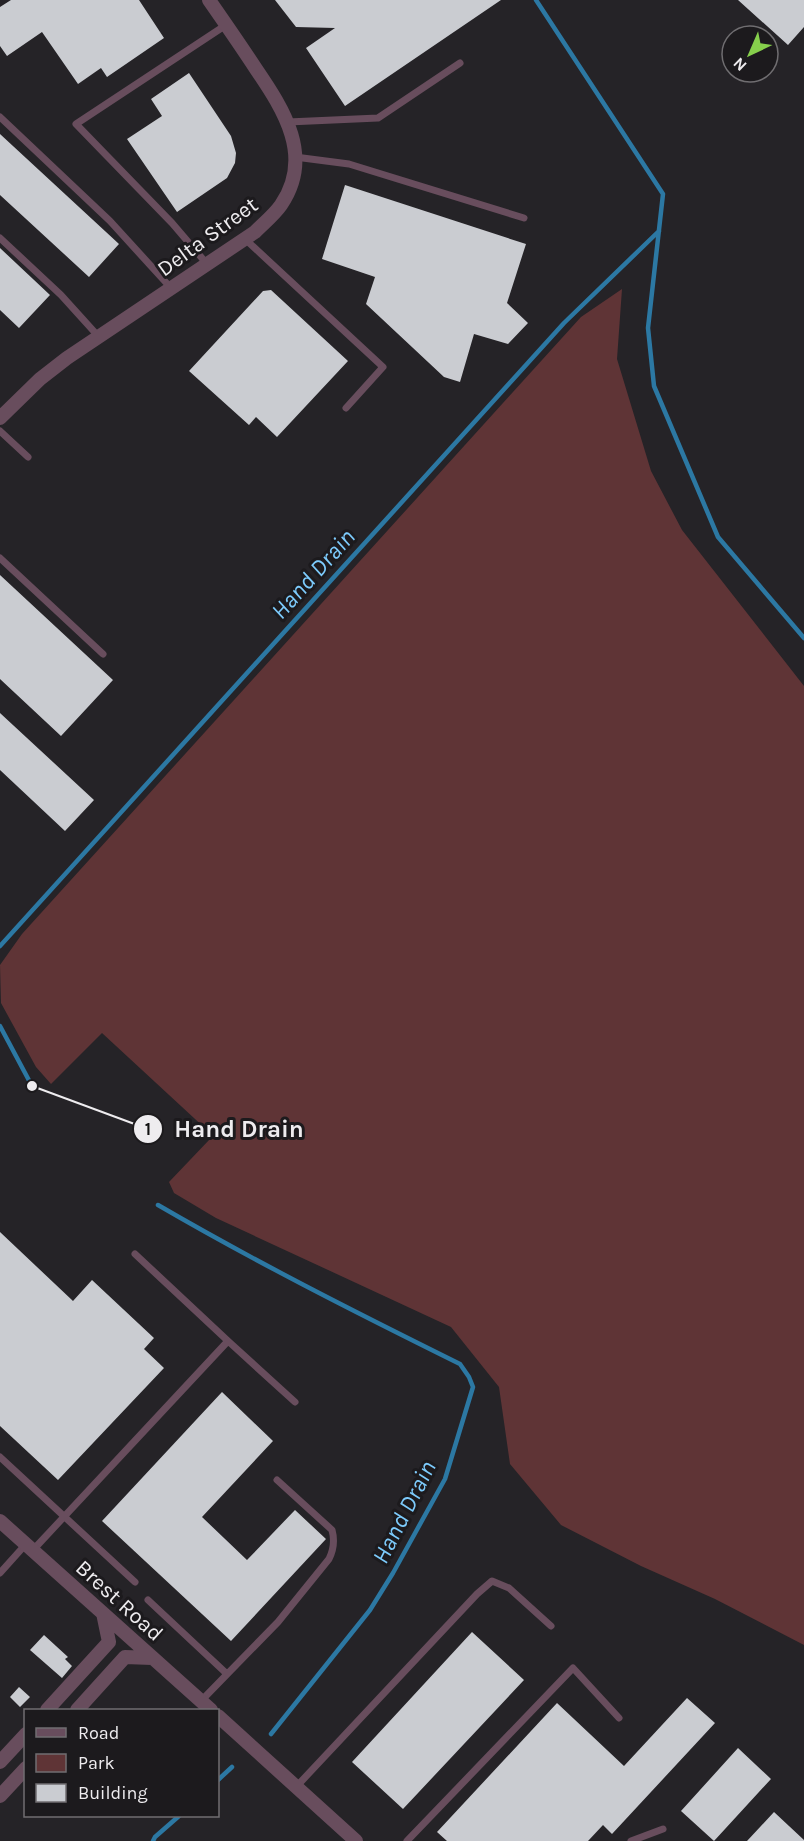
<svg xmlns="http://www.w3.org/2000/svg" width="804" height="1841" font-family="Karla,sans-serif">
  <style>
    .green { fill: #5f3436 }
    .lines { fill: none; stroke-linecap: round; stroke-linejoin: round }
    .stream { stroke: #2c78a3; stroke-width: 4.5 }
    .building { fill: #caccd1 }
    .service { stroke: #684d5d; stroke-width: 7 }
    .minor { stroke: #684d5d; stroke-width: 14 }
    .labels { text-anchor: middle; stroke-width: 6; stroke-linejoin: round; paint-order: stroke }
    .street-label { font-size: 22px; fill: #eeecef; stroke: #1c1a1d }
    .water-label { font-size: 24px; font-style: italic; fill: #7dcbfc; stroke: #1c1a1d }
    .leader { fill: none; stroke: #eeecef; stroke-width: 2 }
    .callout-dot { fill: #eeecef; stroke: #1c1a1d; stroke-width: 2 }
    .mark-label { font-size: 18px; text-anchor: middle; font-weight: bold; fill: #111 }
    .callout-label { font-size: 24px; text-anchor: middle; font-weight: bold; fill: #eeecef; stroke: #1c1a1d; stroke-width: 6; stroke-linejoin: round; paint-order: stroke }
  </style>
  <rect width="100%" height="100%" fill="#252327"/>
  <path class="green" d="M622,289L617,359L651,471L682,530L804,686V1645L715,1599L641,1566L561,1525L510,1464L499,1387L451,1327L216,1218L174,1193L169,1182L210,1139L208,1131L102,1033L51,1084L36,1067L1,1003L0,965L22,934L581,317Z"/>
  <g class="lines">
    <path class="stream" d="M536,0L663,194L648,328L654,386L718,537L804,638
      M0,946L564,323L659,231
      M0,1026L32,1086
      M158,1205C256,1262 357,1313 460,1364L469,1377L473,1387L445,1479L393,1573L370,1610L271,1734
      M218,1780L232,1767
      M153,1841L155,1837L179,1816"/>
  </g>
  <path class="building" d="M11,0H139L164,38L107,77L101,68L78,84L42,32L7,56L0,46V7Z
    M275,0H501L345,106L306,48L335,28L296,27Z
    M738,0H804V27L788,45Z
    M189,73L231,136L236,153L235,163L227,178L177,212L127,139L162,116L151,99Z
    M0,134L119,244L89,277L0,195Z
    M345,185L526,244L507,303L528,323L508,344L474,334L460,382L444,377L366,304L375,277L322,259Z
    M0,248L50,295L19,328L0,310Z
    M271,290L348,361L277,437L256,417L249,425L189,371L263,291Z
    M0,575L113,680L61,736L0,679Z
    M0,713L94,800L65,831L0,770Z
    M0,1232L73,1301L92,1280L154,1338L144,1349L164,1368L58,1480L0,1426Z
    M222,1392L273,1441L202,1517L247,1560L295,1510L326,1539L231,1641L102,1521Z
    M472,1632L524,1680L403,1809L352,1762Z
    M44,1635L68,1657L65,1659L72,1666L62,1678L30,1650Z
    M19,1687L30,1697L20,1707L10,1697Z
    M687,1698L715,1723L612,1834L603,1825L588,1841H447L437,1832L557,1703L624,1766Z
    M738,1748L771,1779L714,1841L681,1811Z
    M774,1812L804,1840V1841H747Z"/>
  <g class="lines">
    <path class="service" d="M0,117L110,221L171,288
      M288,122L378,118L460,63
      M295,157L349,164L524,218
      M0,238L61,295L99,337
      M245,239L383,367L346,408
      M207,264L172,223L76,124L226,25
      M0,431L28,457
      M0,558L103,654
      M135,1254L228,1341
      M0,1457L135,1582
      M33,1550L228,1341L295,1402
      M0,1573L26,1544
      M148,1600L227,1674
      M201,1701L278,1622L329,1559C334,1549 335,1541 332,1530L277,1480
      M296,1787L477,1594L492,1581L509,1588L551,1626
      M407,1841L573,1668L619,1718
      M631,1841L663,1829"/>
    <path class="minor" d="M0,418L40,379L67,358L255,232C264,223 274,215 281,205C314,157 284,110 256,69C241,46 225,23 209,0
      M0,1521L211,1710
      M47,1710L109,1642L103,1613
      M77,1710L125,1657L152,1658
      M218,1716L356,1841
      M0,1762L26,1734
      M0,1796L26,1768"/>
  </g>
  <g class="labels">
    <g class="street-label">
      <text transform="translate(207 236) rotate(-36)" y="8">Delta Street</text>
      <text transform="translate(120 1600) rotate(42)" y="8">Brest Road</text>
    </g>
    <g class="water-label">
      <text transform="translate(313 574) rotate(-48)" y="8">Hand Drain</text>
      <text transform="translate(404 1512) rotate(-63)" y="8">Hand Drain</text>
    </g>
  </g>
  <path class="leader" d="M32 1086L148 1129"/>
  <g class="callout-dot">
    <circle cx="32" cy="1086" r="6"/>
    <circle cx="148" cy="1129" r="15"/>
  </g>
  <g class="mark-label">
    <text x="148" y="1135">1</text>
  </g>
  <g class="callout-label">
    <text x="239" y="1137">Hand Drain</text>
  </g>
  <rect x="24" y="1709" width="195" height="108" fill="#1c1a1d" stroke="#706e71" stroke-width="1.5"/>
  <rect x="36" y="1728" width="30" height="9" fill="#684d5d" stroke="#706e71" stroke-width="1.5"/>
  <text x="78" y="1739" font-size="18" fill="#eeecef">Road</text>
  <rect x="36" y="1754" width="30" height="18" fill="#5f3436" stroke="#706e71" stroke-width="1.5"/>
  <text x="78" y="1769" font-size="18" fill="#eeecef">Park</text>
  <rect x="36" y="1784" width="30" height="18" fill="#caccd1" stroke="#706e71" stroke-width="1.5"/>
  <text x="78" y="1799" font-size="18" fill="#eeecef">Building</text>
  <g transform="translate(750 54) rotate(224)"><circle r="28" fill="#1c1a1d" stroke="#706e71" stroke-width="1.5"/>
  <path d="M0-4.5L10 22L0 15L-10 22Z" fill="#86cf4c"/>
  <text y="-9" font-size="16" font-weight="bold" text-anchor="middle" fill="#eeecef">N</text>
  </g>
</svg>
